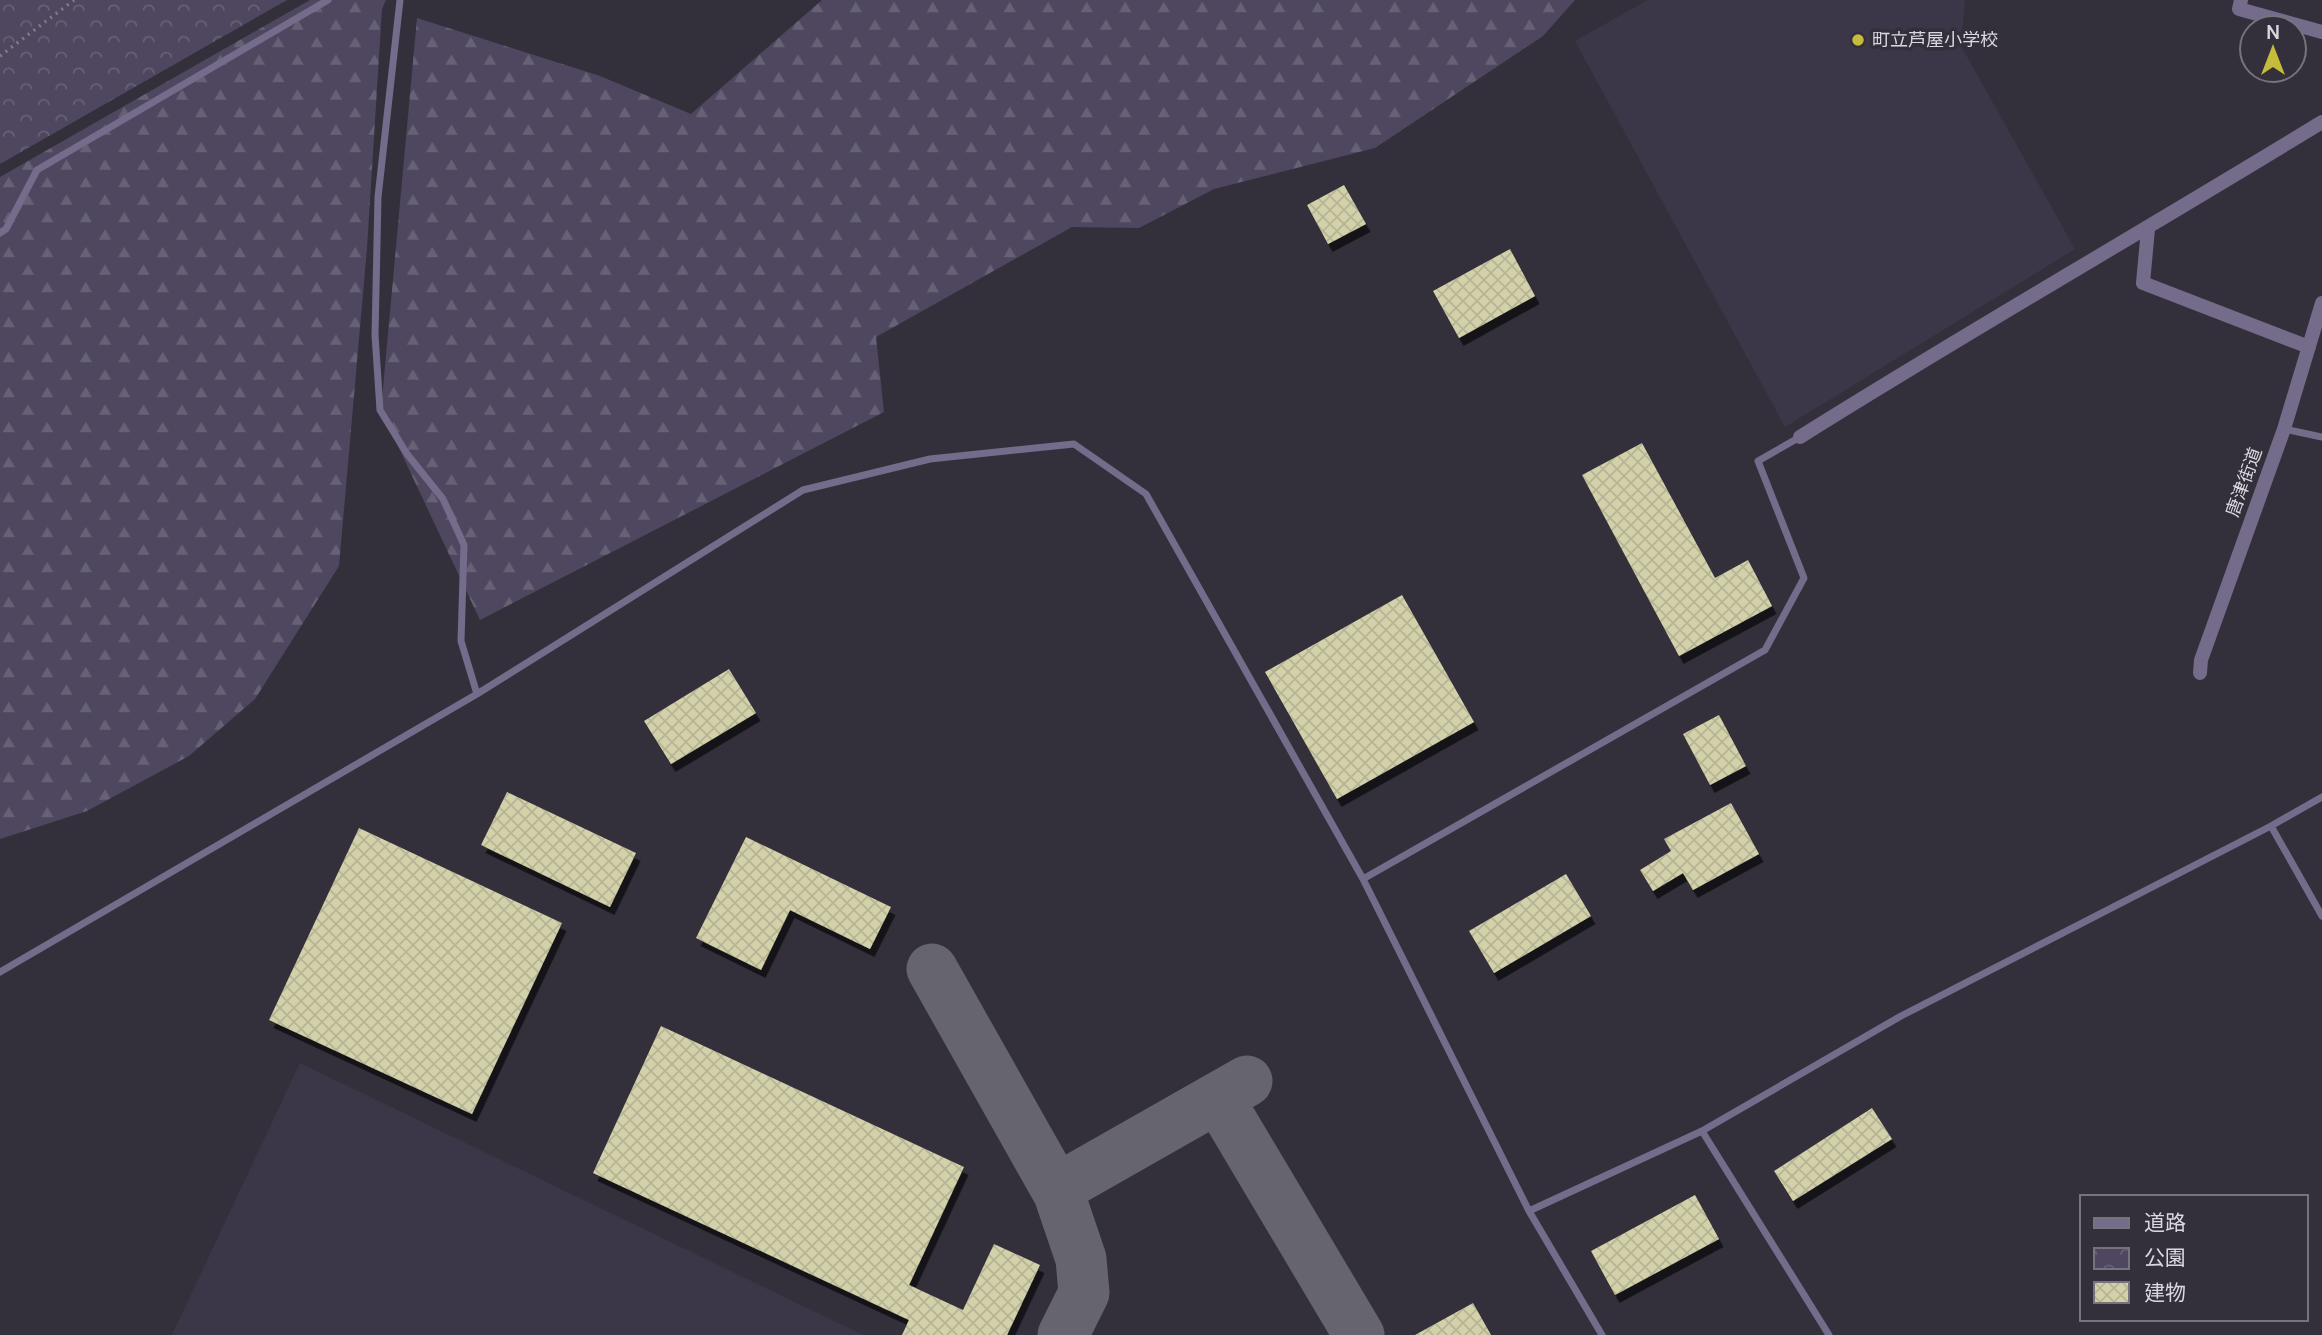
<svg xmlns="http://www.w3.org/2000/svg" width="2322" height="1335" font-family="Manrope,'Noto Sans JP',sans-serif">
  <style>
    .built { fill: #3c3748 }
    .forest { fill: url(#forest-firs) }
    .park { fill: url(#park-crowns) }
    .lines { fill: none; stroke-linecap: round; stroke-linejoin: round }
    .taxiway { stroke: #66646e; stroke-width: 51 }
    .building { fill: url(#building-cross-hatch); filter: url(#shadow) }
    .path { stroke: #7f7c85; stroke-width: 3.5; stroke-dasharray: 2 5; stroke-linecap: butt }
    .lane { stroke: #756b8b; stroke-width: 7 }
    .street { stroke: #756b8b; stroke-width: 14 }
    .poi-dot { fill: #c6bc3c; stroke: #33303b; stroke-width: 2.5 }
    .labels { text-anchor: middle; stroke-width: 7; stroke-linejoin: round; paint-order: stroke }
    .poi-label { font-size: 18px; fill: #dad8df; stroke: #33303b; text-anchor: start }
    .street-label { font-size: 18px; fill: #dad8df; stroke: #33303b }
  </style>
  <defs>
    <pattern id="forest-firs" width="22" height="20" patternUnits="userSpaceOnUse" patternTransform="scale(1.75)"><rect width="22" height="20" fill="#4e475f"/><path d="M5 1l3.5 6h-7zM16 11l3.5 6h-7z" fill="#676176"/></pattern>
    <pattern id="park-crowns" width="20" height="18" patternUnits="userSpaceOnUse" patternTransform="scale(1.75)"><rect width="20" height="18" fill="#4e475f"/><path d="M2 6a3 3 0 1 1 6 0M12 15a3 3 0 1 1 6 0" fill="none" stroke="#676176"/></pattern>
    <pattern id="building-cross-hatch" width="8" height="8" patternUnits="userSpaceOnUse" patternTransform="scale(1.75)"><rect width="8" height="8" fill="#d3d1a9"/><path d="M0 0l8 8M0 8l8-8" fill="none" stroke="#b6b495"/></pattern>
    <filter id="shadow"><feDropShadow dx="4.5" dy="8" stdDeviation="0" flood-color="#0009"/></filter>
  </defs>
  <rect width="100%" height="100%" fill="#33303b"/>
  <path class="built" d="M1648,0H1965L1961,46L2075,249L1785,427L1575,41Z
    M300,1063L863,1335H172Z"/>
  <path class="forest" d="M310,0H386L382,9L367,248L339,566L255,699L189,756L87,811L0,839V177Z
    M822,0H1575L1543,36L1375,148L1214,189L1139,228L1072,227L876,337L884,412L480,620L381,410L417,18L600,76L691,114Z"/>
  <path class="park" d="M0,0H287L0,164Z"/>
  <g class="lines">
    <path class="taxiway" d="M932,969L1059,1194L1081,1259L1084,1293L1063,1335
      M1218,1098L1359,1335
      M1057,1189L1247,1081"/>
  </g>
  <path class="building" d="M1344,185L1366,224L1328,244L1307,205Z
    M1510,249L1535,296L1459,338L1433,291Z
    M1642,443L1715,578L1748,560L1772,606L1679,656L1582,475Z
    M1402,595L1474,722L1337,799L1265,672Z
    M729,669L756,713L671,764L644,721Z
    M1719,715L1746,766L1710,785L1683,734Z
    M507,792L636,853L610,907L481,845Z
    M1731,803L1759,854L1693,890L1683,873L1653,891L1640,870L1671,851L1664,839Z
    M359,828L562,923L472,1114L269,1020Z
    M746,837L891,907L870,949L790,910L761,970L696,938Z
    M1566,874L1591,916L1494,973L1469,931Z
    M661,1026L964,1167L909,1285L963,1310L994,1244L1040,1265L1007,1335H902L909,1320L593,1173Z
    M1872,1108L1892,1139L1793,1201L1774,1171Z
    M1695,1195L1719,1239L1615,1295L1591,1251Z
    M1473,1303L1491,1335H1415Z"/>
  <g class="lines">
    <path class="path" d="M0,56L74,0"/>
    <path class="lane" d="M400,0L378,197L375,335L380,410L407,454L443,499L464,545L461,641L477,694
      M0,233L6,229L37,170L328,0
      M2284,429L2322,437
      M2271,826L2322,916
      M1363,879L1765,650L1804,578L1758,461L1800,437
      M0,972L477,694L803,490L930,459L1074,444L1146,494L1363,879L1529,1211L1602,1335
      M1702,1131L1829,1335
      M1529,1211L1702,1131L1901,1016L2271,826L2322,797"/>
    <path class="street" d="M2241,0L2239,9L2322,32
      M2148,229L2143,283L2309,347
      M1800,437C1972,329 2149,228 2322,122
      M2200,673L2201,660L2284,429L2322,303"/>
  </g>
  <circle class="poi-dot" cx="1858" cy="40" r="7"/>
  <g class="labels">
    <g class="poi-label">
      <text x="1872" y="46">町立芦屋小学校</text>
    </g>
    <g class="street-label">
      <text transform="translate(2244 482) rotate(-70)" y="6">唐津街道</text>
    </g>
  </g>
  <rect x="2080" y="1195" width="228" height="126" fill="#33303b" stroke="#76737d" stroke-width="2"/>
  <rect x="2094" y="1218" width="35" height="10" fill="#756b8b" stroke="#76737d" stroke-width="2"/>
  <text x="2144" y="1230" font-size="21" fill="#dad8df">道路</text>
  <rect x="2094" y="1248" width="35" height="21" fill="url(#park-crowns)" stroke="#76737d" stroke-width="2"/>
  <text x="2144" y="1265" font-size="21" fill="#dad8df">公園</text>
  <rect x="2094" y="1282" width="35" height="21" fill="url(#building-cross-hatch)" stroke="#76737d" stroke-width="2"/>
  <text x="2144" y="1300" font-size="21" fill="#dad8df">建物</text>
  <g transform="translate(2273 49)"><circle r="33" fill="#33303b" stroke="#76737d" stroke-width="2"/>
  <path d="M0-5L12 26L0 18L-12 26Z" fill="#c6bc3c"/>
  <text y="-10" font-size="19" font-weight="bold" text-anchor="middle" fill="#dad8df">N</text>
  </g>
</svg>
